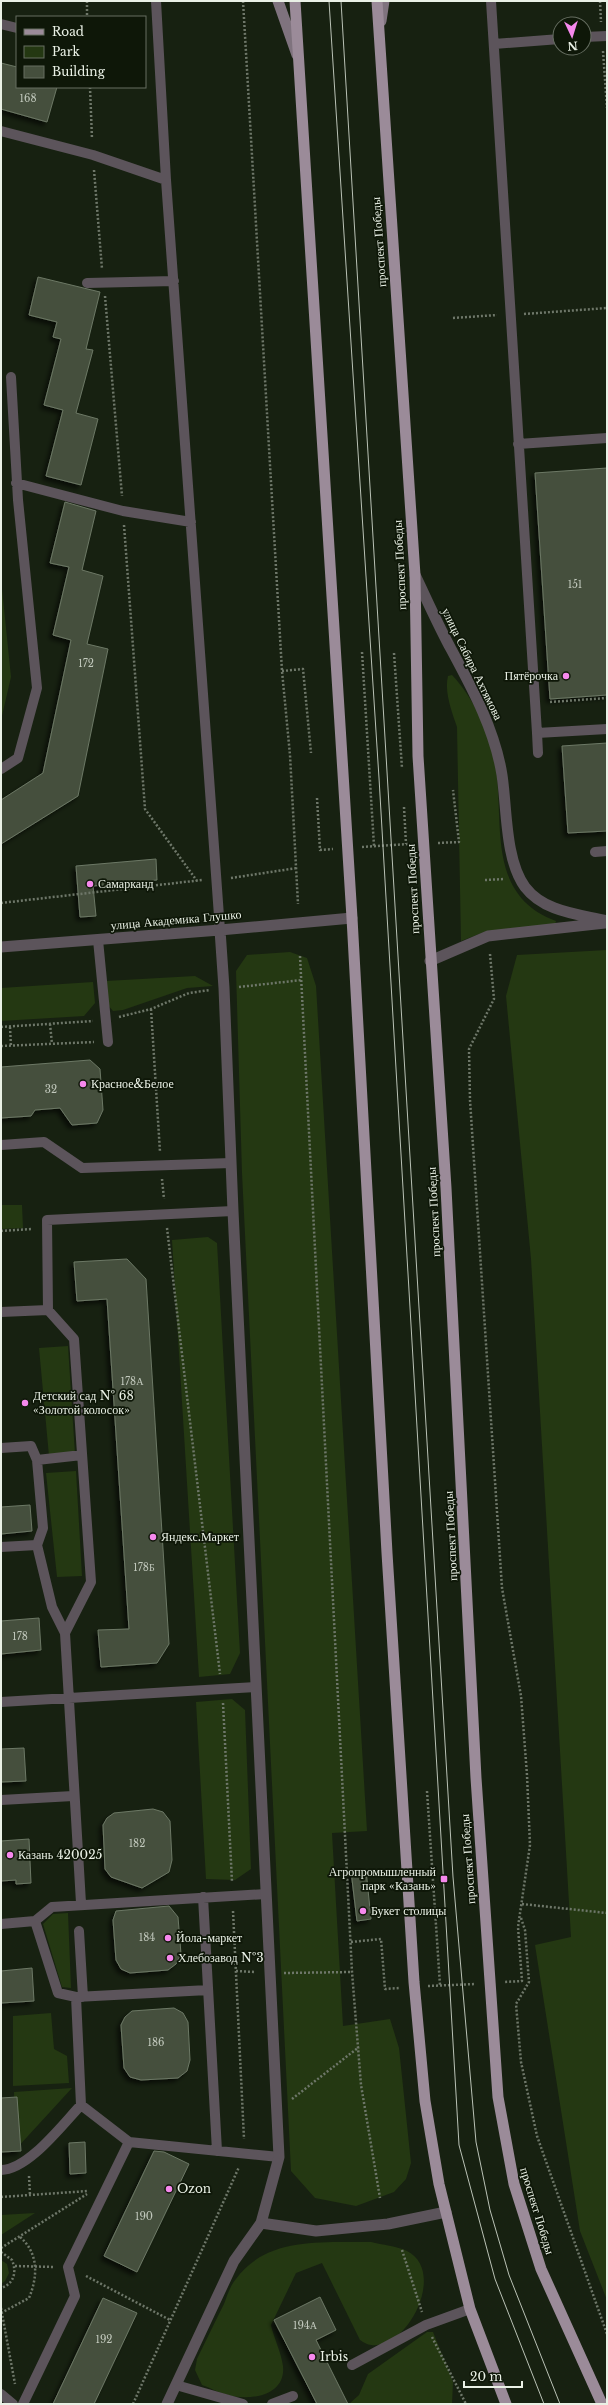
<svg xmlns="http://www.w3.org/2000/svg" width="608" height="2405" font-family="'Libre Baskerville',serif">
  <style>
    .green { fill: #243812 }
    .building { fill: #454f3d; stroke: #6c7865; filter: url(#shadow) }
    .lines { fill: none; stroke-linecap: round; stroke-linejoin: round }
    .path { stroke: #6e7769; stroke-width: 2.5; stroke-dasharray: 2 2; stroke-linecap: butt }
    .service { stroke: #5c545b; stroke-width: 10 }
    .minor { stroke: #5c545b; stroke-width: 11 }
    .secondary { stroke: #7f737e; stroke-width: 11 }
    .primary { stroke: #9b8b99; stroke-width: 11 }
    .tram { stroke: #bac2b6; stroke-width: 1 }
    .poi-dot { fill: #f688ed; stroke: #0e1708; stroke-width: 1.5 }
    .labels { text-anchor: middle; stroke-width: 3.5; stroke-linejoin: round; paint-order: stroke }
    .number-label { font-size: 10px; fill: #c1c8bc }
    .street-label { font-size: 12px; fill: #eaf1e6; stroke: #0e1708 }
    .poi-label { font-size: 12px; fill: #eaf1e6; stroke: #0e1708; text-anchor: start }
  </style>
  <defs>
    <filter id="shadow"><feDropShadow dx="-3.5" dy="3.5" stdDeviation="2" flood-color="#0009"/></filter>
  </defs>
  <rect width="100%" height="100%" fill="#172111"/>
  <path class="green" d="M1,579L11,677L1,720Z
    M452,675C474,698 492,737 496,768C504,828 487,895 556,921L555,925L487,931L461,941L457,727C452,712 444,692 448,676Z
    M607,950V2300L580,2231L535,1945L571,1937L531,1259L506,996L517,955Z
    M290,952L307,958L316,986L367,1831L332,1833L343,2026L390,2019L399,2048L411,2163L406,2179L394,2192L356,2206L315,2198L291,2171L242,1173L236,971L247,955Z
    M195,976L213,986L187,988L123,1010L113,1011L107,1004L106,981Z
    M93,982L95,1003L84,1016L1,1021V988Z
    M1,1205H22L23,1228L1,1229Z
    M208,1237L217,1243L240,1653L230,1674L199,1677L172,1240Z
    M68,1346L75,1454L49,1456L39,1348Z
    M76,1471L82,1576L57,1577L46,1473Z
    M232,1699L245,1710L251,1869L235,1880L206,1879L196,1702Z
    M68,1913L71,1988L62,1987L43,1924L53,1914Z
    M51,2013L54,2049L67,2056L69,2083L13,2086V2016Z
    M72,2088L16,2149L14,2092Z
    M35,2213L1,2235V2215Z
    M371,2242C382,2245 397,2246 407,2251C447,2271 408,2350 371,2345C368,2345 363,2342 360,2340L322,2263L296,2273L271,2325C274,2338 281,2352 283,2366C286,2396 250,2401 228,2395C219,2393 211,2388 202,2385L195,2370L197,2359C206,2340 215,2322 224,2304C227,2296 230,2286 236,2279C267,2236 324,2243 371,2242Z
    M1,2260L7,2264L9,2273L5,2281L1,2284Z
    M427,2332H433L453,2382L452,2404H349L359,2395L368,2374Z"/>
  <path class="building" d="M1,63L17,67V87H57L47,122L1,109Z
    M38,277L100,292L86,349L93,350L76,413L98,419L81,485L46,476L63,410L44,405L61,339L53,337L57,322L29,315Z
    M607,468V695L550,699L535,473Z
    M65,502L96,511L82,570L103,576L87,644L108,649L78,796L1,844V800L43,773L71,640L53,635L69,567L50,563Z
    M607,743V831L568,833L562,746Z
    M156,859L157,880L93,886L96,916L80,917L76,866Z
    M90,1060L100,1069L103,1110L97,1123L72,1125L60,1108L35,1110L31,1116L1,1118V1067Z
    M127,1259L146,1279L169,1644L157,1663L101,1667L98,1630L129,1629L107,1299L77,1301L74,1262Z
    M30,1505L32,1531L1,1534V1507Z
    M39,1618L41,1650L1,1654V1621Z
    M24,1748L26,1781L1,1782V1749Z
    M153,1809L163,1812L170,1821L172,1860L169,1872L142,1888L111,1877L105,1869L103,1825L107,1818L114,1813Z
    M29,1839L31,1883L16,1884V1880L1,1881V1841Z
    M366,1870L371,1919L357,1921L351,1871Z
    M169,1906L178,1917L181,1954L176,1964L168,1970L130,1973L121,1969L116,1960L113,1920L116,1911Z
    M32,1968L34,2001L1,2003V1971Z
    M174,2008L183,2013L188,2022L190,2060L187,2071L178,2078L141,2080L130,2077L124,2068L121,2025L125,2017L132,2011Z
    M17,2097L21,2151L1,2152V2098Z
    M85,2142L86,2173L70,2174L69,2143Z
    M154,2151L164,2152L189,2164L137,2272L104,2256Z
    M320,2297L336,2330L316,2340L348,2404H317L274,2320Z
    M103,2298L137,2313L94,2404H53Z"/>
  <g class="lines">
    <path class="path" d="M87,1V17
      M243,1L282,671L290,755L298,904
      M600,1L601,22
      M603,51L607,108
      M90,87L92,139
      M94,170L102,269
      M105,296L122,496
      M524,314L607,308
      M453,318L497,315
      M124,525L145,809L197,881
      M362,652L374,846
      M394,653L402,768
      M282,671L303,669L311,753
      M550,702L607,698
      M317,798L320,850L333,849
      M404,807L406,844
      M438,843L459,842L453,790
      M362,847L409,844
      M231,878L297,868
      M485,880L505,879
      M1,903L202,880
      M490,954L494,999L469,1049L470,1100L502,1588L521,1696L527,1775L530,1845L518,1927L522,1981L504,1982
      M300,956L352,1972L361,2085L380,2198
      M239,987L302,980
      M151,1009L160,1152
      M119,1017L151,1009L189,993L210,990
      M50,1024L52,1044
      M1,1027L93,1021
      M10,1027L11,1046
      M1,1046L94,1042
      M162,1179L164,1199
      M167,1228L220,1674
      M1,1231L32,1229
      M223,1703L232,1882
      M427,1791L440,1985
      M522,1904L607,1913
      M233,1911L244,2139
      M521,1918L525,1930L529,1982L516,2004L521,2062L537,2136L607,2334
      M351,1942L381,1939L385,1989L399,1988
      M236,1971L255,1972
      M284,1973L352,1972
      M428,1986L475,1984
      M292,2099L359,2047
      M29,2176L30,2195
      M1,2197L88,2191
      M1,2248L87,2194
      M402,2250L422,2312
      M1,2252L12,2260C17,2272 14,2284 1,2288
      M15,2266L55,2267
      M86,2276L170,2320
      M1,2308L15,2384
      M1,2313L29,2298C38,2276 39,2253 19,2236
      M432,2337L466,2404
      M133,2404L239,2167"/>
    <path class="service" d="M156,1L166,180L220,930
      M491,1L537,733L607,729
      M1,24L17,28
      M584,37L607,36
      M494,44L560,39
      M1,131L93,155L166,180
      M87,283L174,281
      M518,444L607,438
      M16,483L123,511L191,522
      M537,733L538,753
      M1,769L18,758L37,688L18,500L11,377
      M595,852L607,851
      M98,940L108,1042
      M1,1145L44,1142L82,1168L231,1163
      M1,1312L48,1310
      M1,1448L31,1446L37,1460L43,1528L37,1545L1,1547
      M37,1460L82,1455
      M37,1545L52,1607L65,1633
      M1,1702L256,1687
      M1,1800L73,1796
      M203,1897L217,2151
      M81,1903L65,1633L91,1582L74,1339L48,1310L47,1220L233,1211
      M35,1921L52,1907L266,1894
      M1,1924L35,1921L58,1993L76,1997L81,2105L129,2142
      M79,1931L83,1997
      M76,1997L208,1990
      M1,2170C28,2170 62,2125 81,2105
      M352,2365L426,2325L470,2309
      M176,2385L243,2404
      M1,2394L13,2404
      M23,2404L75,2296L68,2267L129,2142L279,2157
      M272,2404L293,2396"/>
    <path class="minor" d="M415,575C427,600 438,625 451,649C472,688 495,730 502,775C507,808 505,860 525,887C544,912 578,914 607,921
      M1,947L220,930L352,918
      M430,961L488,936L605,923
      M261,2223L316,2231L388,2224L446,2212
      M167,2404L234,2261L261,2223L279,2157L233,1211L224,988L220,930"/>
    <path class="secondary" d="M278,1L297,55
      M381,21L384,1"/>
    <path class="primary" d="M295,1L352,918L387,1553L414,1982L425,2101L439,2184L470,2309L506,2404
      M377,1L415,575L418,756L446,1188L476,1778L498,2097L514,2184L541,2269L602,2404"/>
    <path class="tram" d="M329,1L379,778L459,2145L495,2279L544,2404
      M341,1L453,1877L476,2142L490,2210L509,2275L560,2404"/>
  </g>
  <g class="poi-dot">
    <circle cx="566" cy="676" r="4"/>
    <circle cx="90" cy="884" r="4"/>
    <circle cx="83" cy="1084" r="4"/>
    <circle cx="25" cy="1403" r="4"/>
    <circle cx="153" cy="1537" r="4"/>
    <circle cx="10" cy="1855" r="4"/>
    <rect x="440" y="1875" width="8" height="8" rx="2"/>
    <circle cx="363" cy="1911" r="4"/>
    <circle cx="168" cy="1938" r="4"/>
    <circle cx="170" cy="1958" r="4"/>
    <circle cx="169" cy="2189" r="4"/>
    <circle cx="312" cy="2357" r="4"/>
  </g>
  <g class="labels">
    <g class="number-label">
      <text x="28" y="102">168</text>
      <text x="575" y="588">151</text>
      <text x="86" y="667">172</text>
      <text x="51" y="1093">32</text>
      <text x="132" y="1385">178А</text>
      <text x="144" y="1571">178Б</text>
      <text x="20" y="1640">178</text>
      <text x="137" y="1847">182</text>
      <text x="147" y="1941">184</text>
      <text x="156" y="2046">186</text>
      <text x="144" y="2220">190</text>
      <text x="305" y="2329">194А</text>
      <text x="104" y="2343">192</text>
    </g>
    <g class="street-label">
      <text transform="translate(379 242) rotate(-94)" y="4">проспект Победы</text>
      <text transform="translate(400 565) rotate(-93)" y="4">проспект Победы</text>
      <text transform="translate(472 664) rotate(64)" y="4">улица Сабира Ахтямова</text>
      <text transform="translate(413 889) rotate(-93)" y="4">проспект Победы</text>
      <text transform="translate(176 920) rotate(-5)" y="4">улица Академика Глушко</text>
      <text transform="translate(434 1212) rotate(-93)" y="4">проспект Победы</text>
      <text transform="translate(451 1536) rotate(-93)" y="4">проспект Победы</text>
      <text transform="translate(468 1859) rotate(-94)" y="4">проспект Победы</text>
      <text transform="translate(537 2211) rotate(73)" y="4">проспект Победы</text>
    </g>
    <g class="poi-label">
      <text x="558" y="680" text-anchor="end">Пятёрочка</text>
      <text x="98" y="888">Самарканд</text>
      <text x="91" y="1088">Красное&amp;Белое</text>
      <text x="33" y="1400">Детский сад № 68<tspan x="33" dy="14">«Золотой колосок»</tspan></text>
      <text x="161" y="1541">Яндекс.Маркет</text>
      <text x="18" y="1859">Казань 420025</text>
      <text x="436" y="1876" text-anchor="end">Агропромышленный<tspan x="436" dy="14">парк «Казань»</tspan></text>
      <text x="371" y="1915">Букет столицы</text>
      <text x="176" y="1942">Йола-маркет</text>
      <text x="178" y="1962">Хлебозавод №3</text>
      <text x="177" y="2193">Ozon</text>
      <text x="320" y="2361">Irbis</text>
    </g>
  </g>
  <rect width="608" height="2405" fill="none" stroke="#eaf1e6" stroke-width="4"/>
  <rect x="16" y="16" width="130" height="72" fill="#0e1708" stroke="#666e61"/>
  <rect x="24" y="29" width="20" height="6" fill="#9b8b99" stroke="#666e61"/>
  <text x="52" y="36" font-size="12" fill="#eaf1e6">Road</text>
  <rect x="24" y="46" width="20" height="12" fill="#243812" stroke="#666e61"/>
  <text x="52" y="56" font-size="12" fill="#eaf1e6">Park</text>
  <rect x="24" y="66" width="20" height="12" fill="#454f3d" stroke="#666e61"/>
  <text x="52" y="76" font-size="12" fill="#eaf1e6">Building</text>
  <g transform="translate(572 36) rotate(176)"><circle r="19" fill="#0e1708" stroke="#666e61"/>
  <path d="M0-3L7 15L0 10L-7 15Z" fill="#f688ed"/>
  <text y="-6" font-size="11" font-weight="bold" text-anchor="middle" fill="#eaf1e6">N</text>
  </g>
  <path d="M464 2381v6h58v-6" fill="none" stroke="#eaf1e6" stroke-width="2"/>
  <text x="470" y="2381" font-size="12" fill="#eaf1e6" stroke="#0e1708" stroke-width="3" paint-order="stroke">20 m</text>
</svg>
